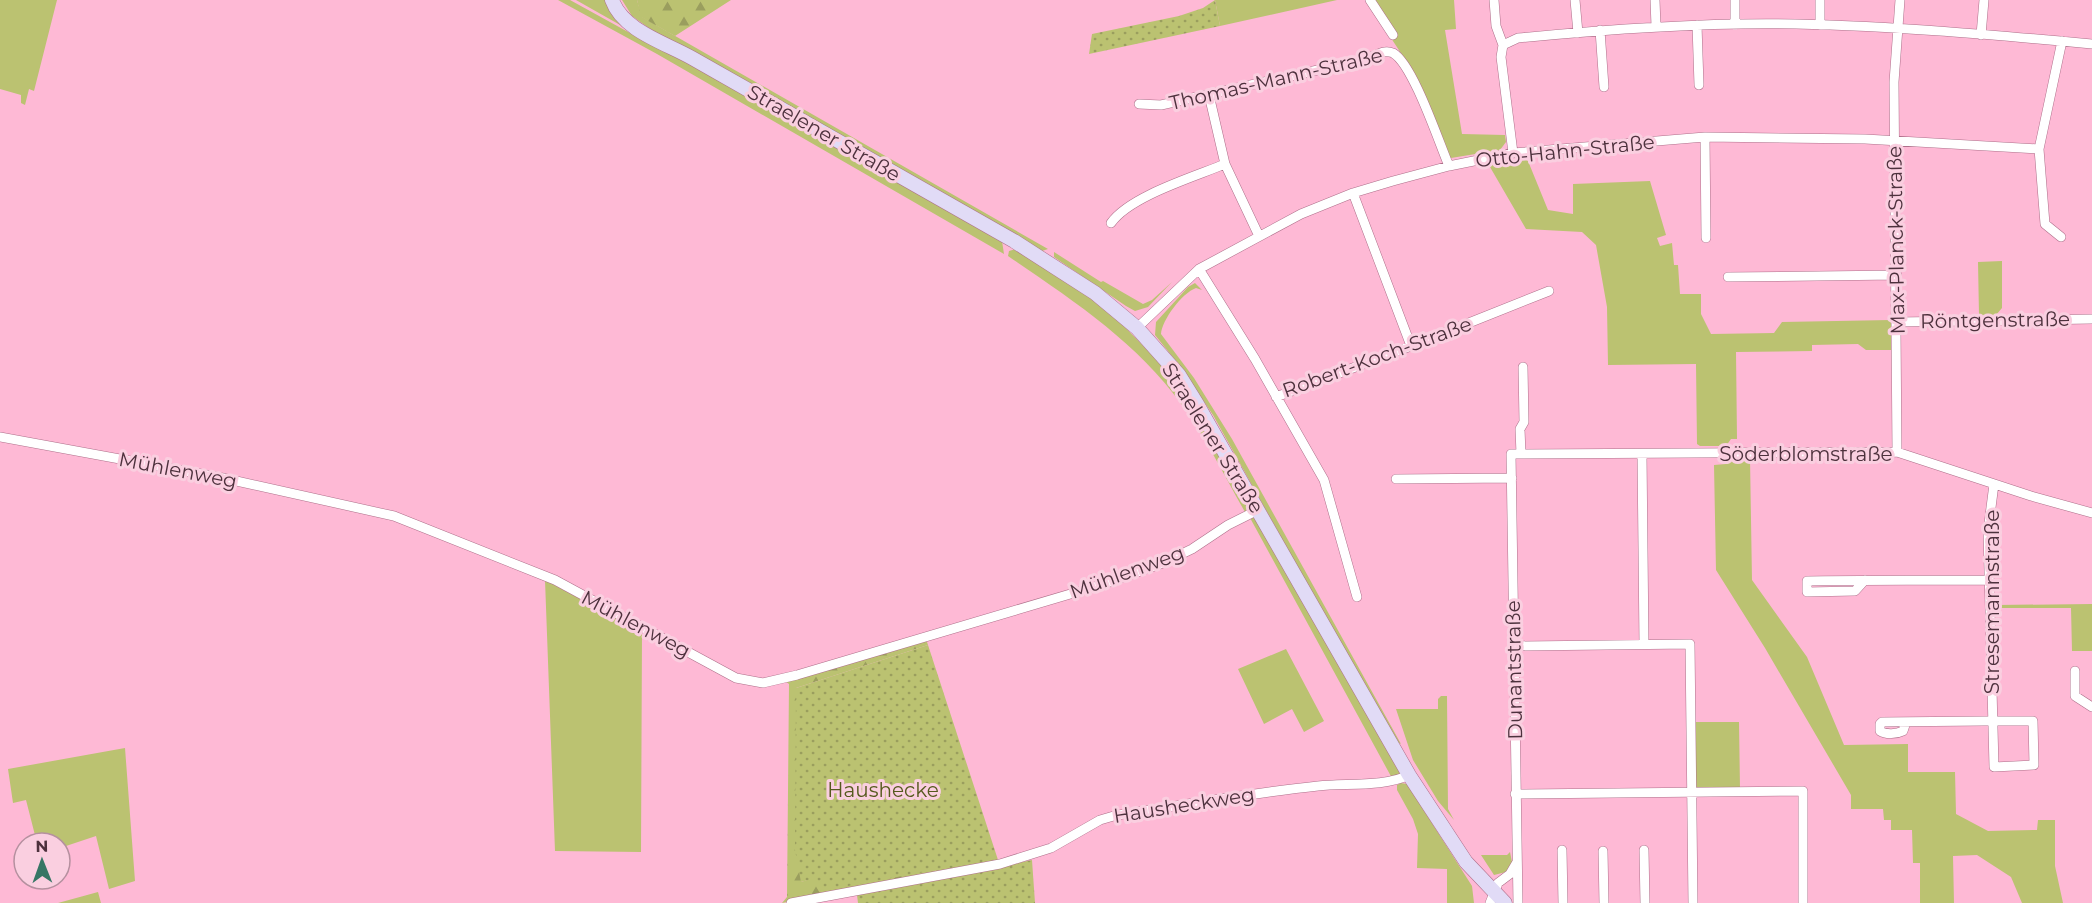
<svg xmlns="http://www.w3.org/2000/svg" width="2092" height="903" font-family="Montserrat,sans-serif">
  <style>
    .green { fill: #bbc271 }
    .forest { fill: url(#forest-firs) }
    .garden { fill: url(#garden-dots) }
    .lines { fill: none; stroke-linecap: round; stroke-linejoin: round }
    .street-casing { stroke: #ae6f8a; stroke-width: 10 }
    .secondary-casing { stroke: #ae6f8a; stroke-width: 15 }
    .street { stroke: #fff; stroke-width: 9 }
    .secondary { stroke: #e1dbf6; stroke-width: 14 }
    .labels { text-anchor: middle; stroke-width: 6; stroke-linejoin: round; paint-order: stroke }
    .street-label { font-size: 20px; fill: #4d313d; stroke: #facfe0 }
    .park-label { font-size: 20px; fill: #55591d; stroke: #facfe0 }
  </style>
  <defs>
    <pattern id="forest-firs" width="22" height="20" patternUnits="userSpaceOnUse" patternTransform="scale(1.5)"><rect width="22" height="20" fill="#bbc271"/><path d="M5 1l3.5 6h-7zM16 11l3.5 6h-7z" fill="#9a9e5e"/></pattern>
    <pattern id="garden-dots" width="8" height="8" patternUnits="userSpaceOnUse" patternTransform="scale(1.5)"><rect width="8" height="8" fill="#bbc271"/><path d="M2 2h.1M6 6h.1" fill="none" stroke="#9a9e5e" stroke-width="1.8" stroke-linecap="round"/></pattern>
  </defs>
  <rect width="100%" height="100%" fill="#feb9d5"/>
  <path class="green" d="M0,0H57L34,91L29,89L25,105L21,103V95L0,89Z
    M558,0H570L659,49V47L576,0H608L612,10L1002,241L1004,254L657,54Z
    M622,0H637L642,17L1048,249L1042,251L653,31L632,16Z
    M1215,0H1337L1220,26Z
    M1366,0H1454L1456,29L1445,30L1462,134L1505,135L1506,142L1500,150L1451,158L1448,157L1414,73Z
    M1524,159L1528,161L1548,210L1573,214V184L1650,181L1666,235L1657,238L1660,246L1672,243L1674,265H1678L1680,294H1701V314L1711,334L1774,333L1782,322L1891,320V350H1866L1858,344L1812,345V351L1736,352L1737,439H1731L1726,446H1700L1697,444L1696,364L1608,365L1607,307L1596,245L1582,232L1526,229L1490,167L1492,164Z
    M1016,249L1064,279L1107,309L1169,372L1251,503L1249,509L1245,512C1225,477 1206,438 1182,405C1137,342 1071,299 1008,256L1009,251Z
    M1054,252L1101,282L1103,281L1143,304L1152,300L1172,282L1148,307L1135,311L1126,306L1054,257Z
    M2002,261V308L1996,315H1979L1978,262Z
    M1195,283L1202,290L1196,288C1182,293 1162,320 1161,334L1194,378L1232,439L1401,744L1394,740L1213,415L1180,366L1155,335L1156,322L1188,287Z
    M1729,458H1750L1752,580L1807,657L1844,745L1908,744V772H1955L1956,814L1988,831L2037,830L2038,820H2055V866L2063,903H2022L2011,877L1977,855L1953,856L1954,903H1920V863H1913L1912,830H1891V820H1884L1883,809H1851V795L1765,648L1716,570L1714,465L1726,464Z
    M1249,516H1257L1401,772L1393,780Z
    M545,580L642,632L641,852L555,851Z
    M1995,602L1997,605L2092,604V651H2072L2071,608H1997L1995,611Z
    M1286,649L1324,721L1304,732L1292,709L1264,724L1238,669Z
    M1441,696H1447L1448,809L1454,820L1438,801L1413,760L1396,709H1438V699Z
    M1693,722H1739L1740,789L1696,790Z
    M125,748L135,881L109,889L96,836L60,848V843H37L26,800L13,803L8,769Z
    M1401,783L1407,784L1472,886L1474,903H1447V869L1417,868L1418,834L1413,819L1397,790V785Z
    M1510,852L1512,862L1506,872L1494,875L1481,855H1507Z
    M98,892L101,903H58Z"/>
  <path class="forest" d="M637,0H731L675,36L641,17Z
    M926,639L928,645L796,688L801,882L816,877L935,870L937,874L782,903L787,897L789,684L784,680Z"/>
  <path class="garden" d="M1215,0L1220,26L1089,54L1092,34L1179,16L1203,8Z
    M928,645L999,863L937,874L935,870L821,891L816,878L801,882L795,850L796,688Z
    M1032,860L1035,903H858L857,895Z"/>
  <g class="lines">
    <g class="street-casing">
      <path id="street" d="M1370,0L1393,35
        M1494,0L1496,26L1503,45
        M1575,0L1578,33
        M1655,0L1656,26
        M1697,25L1699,85
        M1735,25V0
        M1820,25V0
        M1600,30L1604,87
        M1981,35L1984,0
        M1209,95L1225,164L1259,236
        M1139,104L1161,105L1367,59C1376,55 1384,49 1393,53C1413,64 1439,143 1449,166
        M1705,137L1706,238
        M1513,153L1501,57L1503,45L1518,38C1610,29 1703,22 1796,24C1895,26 1994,35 2092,44
        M1353,193L1411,346
        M1111,223C1130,196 1194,177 1225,164
        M2061,237L2045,224L2039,149L2062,41
        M1199,269L1255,359L1324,480L1357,597
        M1728,277L1897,275
        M1897,322L2092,319
        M1137,328L1199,269L1301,214L1353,193L1393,181L1449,166L1513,153L1705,137L1865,139L2039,149
        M1276,397L1411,346L1549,291
        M0,437L223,478L394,516L555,580L736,678L763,683L797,675L1104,584L1163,563L1192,549L1228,525L1258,510
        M1897,452L1894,82L1900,0
        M1521,454L1520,429L1524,422L1523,367
        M1642,454L1644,644
        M1396,479L1512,478
        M1865,580L1855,591L1807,592V581C1868,580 1928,580 1989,580
        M1514,646L1690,644L1693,903
        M2075,671V696L2092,707
        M1906,722L1903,731C1897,734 1886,735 1880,731V724L1882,722L1984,721H2033L2034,765L1994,767L1988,531L1994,484
        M1515,794L1803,791V903
        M1562,850L1563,903
        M1644,850L1645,903
        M1603,851L1604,903
        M791,903L1000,864L1051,848L1100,820L1117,815C1184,805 1251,793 1318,786C1346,783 1385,787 1409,775
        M1490,903L1498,883L1510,874L1517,862
        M1518,903L1511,454L1897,452L2031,496L2092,513"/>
    </g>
    <g class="secondary-casing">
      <path id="secondary" d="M612,0C623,31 666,43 692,58L1014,241L1095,293L1137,328L1179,375L1197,404L1409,775L1466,862L1505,903"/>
    </g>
    <use href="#street" class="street"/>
    <use href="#secondary" class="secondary"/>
  </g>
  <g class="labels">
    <g class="street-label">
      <text transform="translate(1276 79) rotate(-13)" y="7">Thomas-Mann-Straße</text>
      <text transform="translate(824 133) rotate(30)" y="7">Straelener Straße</text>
      <text transform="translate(1565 151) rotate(-6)" y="7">Otto-Hahn-Straße</text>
      <text transform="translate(1896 240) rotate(-91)" y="7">Max-Planck-Straße</text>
      <text transform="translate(1995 320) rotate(-1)" y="7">Röntgenstraße</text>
      <text transform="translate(1377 357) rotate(-20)" y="7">Robert-Koch-Straße</text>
      <text transform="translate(1213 438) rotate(58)" y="7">Straelener Straße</text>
      <text x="1806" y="461">Söderblomstraße</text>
      <text transform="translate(178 470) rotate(11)" y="7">Mühlenweg</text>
      <text transform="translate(1127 572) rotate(-20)" y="7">Mühlenweg</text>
      <text transform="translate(1992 602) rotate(-90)" y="7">Stresemannstraße</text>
      <text transform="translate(636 624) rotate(28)" y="7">Mühlenweg</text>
      <text transform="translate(1514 670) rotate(-91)" y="7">Dunantstraße</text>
      <text transform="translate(1184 805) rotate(-9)" y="7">Hausheckweg</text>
    </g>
    <g class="park-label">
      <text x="883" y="797">Haushecke</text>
    </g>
  </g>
  <g transform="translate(42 861) rotate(359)"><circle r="28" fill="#facfe0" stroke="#b5909f" stroke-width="1.5"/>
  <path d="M0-4.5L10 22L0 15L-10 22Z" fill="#367665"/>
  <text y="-9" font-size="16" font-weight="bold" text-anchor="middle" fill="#4d313d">N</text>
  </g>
</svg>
